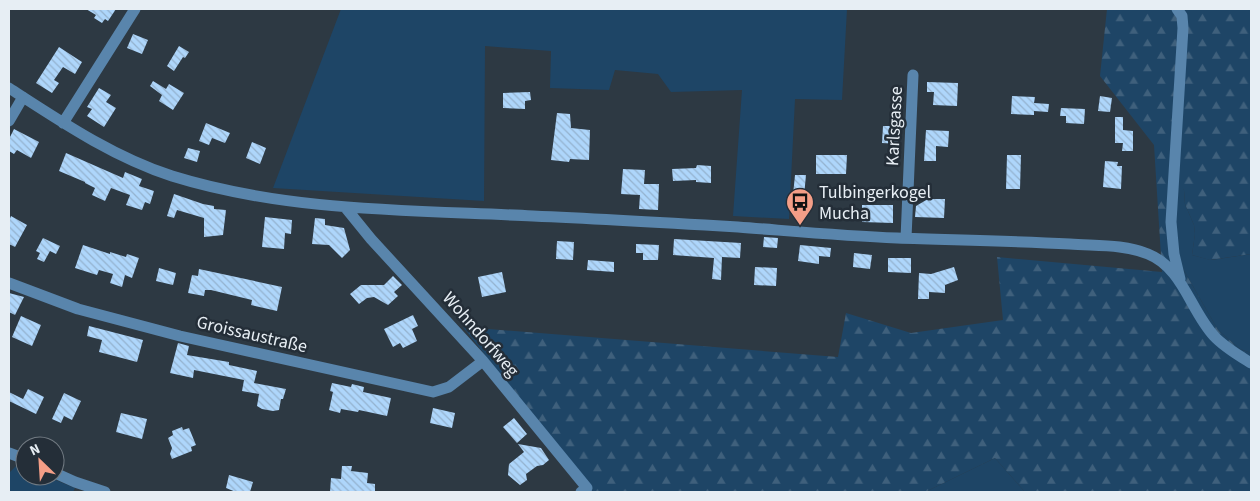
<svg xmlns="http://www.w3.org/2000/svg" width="1260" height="501" font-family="'Source Sans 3',sans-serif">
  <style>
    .grass { fill: #1e4566 }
    .forest { fill: url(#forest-firs) }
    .building { fill: url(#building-back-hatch) }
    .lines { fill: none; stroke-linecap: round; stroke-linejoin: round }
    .minor { stroke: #5985ac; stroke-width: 11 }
    .labels { text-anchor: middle; stroke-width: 5; stroke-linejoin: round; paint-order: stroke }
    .street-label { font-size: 18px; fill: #e7eef4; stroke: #242e38 }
    .poi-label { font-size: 18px; fill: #e7eef4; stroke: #242e38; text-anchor: start }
  </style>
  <defs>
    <pattern id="forest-firs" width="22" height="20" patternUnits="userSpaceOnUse" patternTransform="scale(1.25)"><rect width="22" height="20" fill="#1e4566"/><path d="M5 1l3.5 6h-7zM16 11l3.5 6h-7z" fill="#3f607c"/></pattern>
    <pattern id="building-back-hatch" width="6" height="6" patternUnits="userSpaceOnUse" patternTransform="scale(1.25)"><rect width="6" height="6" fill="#aed6fb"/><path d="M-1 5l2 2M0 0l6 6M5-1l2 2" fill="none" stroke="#94b2ce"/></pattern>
  </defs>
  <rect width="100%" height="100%" fill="#2d3943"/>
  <path class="grass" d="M341,9H847L842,100L795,99L789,219L733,216L742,90L671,92L658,74L615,70L609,90L550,88L551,51L485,46L484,201L273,188Z
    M1178,186H1182L1184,190L1185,204L1194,225L1195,234L1192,255L1211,260L1251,254V353L1240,349L1218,330L1179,262L1175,238Z
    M995,458L1025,492H925Z
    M18,464L25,467V476H46L75,488L73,492H9V473Z"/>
  <path class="forest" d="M1107,9H1251V254L1210,260L1192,255L1195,234L1194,225L1185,204L1184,190L1181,186H1179L1175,218L1179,262L1218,330L1240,349L1251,353V492H1025L995,458L925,492H593L463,327L838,357L846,313L911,333L1003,320L997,257L1162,272L1154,145L1100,76Z"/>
  <path class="building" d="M86,9H116L108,21L105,19L102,23L94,18L96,15Z
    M133,34L148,40L142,54L127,48Z
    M179,46L189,52L185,58L183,57L174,71L167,66Z
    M59,47L82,62L75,74L63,67L54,80L59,83L52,93L36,83Z
    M153,81L166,89L169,84L184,93L173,110L159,101L162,95L150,86Z
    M927,82L958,83L957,106L933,105L934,92H927Z
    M99,88L111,95L106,102L116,108L104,127L87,116L92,109L87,107Z
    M530,92L531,100L525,101V109L503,108V93Z
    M1012,96L1035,97L1034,103L1049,104L1048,112L1034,111V115L1011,114Z
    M1100,96L1112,98L1110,112L1098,111Z
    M1061,108L1085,109L1084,124L1066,123V116H1060Z
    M557,113L570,114L571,128L590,130L589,160L570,159L569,162L551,160Z
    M1115,117H1123V130L1133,131V151H1122L1123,143H1115Z
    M206,123L230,133L225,143L212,138L209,145L199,141Z
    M883,126H899L898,144L882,143Z
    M14,129L39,142L31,158L17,150L14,154L9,151V139Z
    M926,130L949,131L948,147L936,146V161H924Z
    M252,142L266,148L260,164L246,158Z
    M188,148L200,151L197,162L184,158Z
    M66,153L123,178L125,172L142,179L139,186L154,191L150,204L145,202L142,210L126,205L130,195L111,188L105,201L92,195L95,188L85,183V182L59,171Z
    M816,155H847L846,174H816Z
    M1007,155H1021L1020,189H1006Z
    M1105,161L1118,162L1117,166H1122L1121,189L1103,187Z
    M697,165L711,166V183L696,182V180L673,181L672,169L696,168Z
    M623,169L645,170L644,184H659L658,210L639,209L640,195L621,194Z
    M795,175H806L804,196L793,195Z
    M174,194L203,204L214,206V209L226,210L223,235L204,237V218L177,210L174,218L167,216Z
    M928,199H945L944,218L915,217L916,206Z
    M862,205H893V223L862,222Z
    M11,216L27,225L15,247L9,244V221Z
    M265,217L292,220L291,234L285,233L284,249L262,247Z
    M315,218L325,219V225L344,228L350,250L342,258L329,245L312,244Z
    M764,237L778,238L777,248L763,247Z
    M43,238L60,246L56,254L50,251L44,262L37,259L40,253L36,251Z
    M674,239L741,243L740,258L722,257L721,280L712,279L714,258L673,255Z
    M557,241L574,242L573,260L556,259Z
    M636,244L659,245L658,260H643V253H636Z
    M83,245L110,254V252L126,257L127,254L139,258L132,278L125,275L122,287L110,283L113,274L99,270L97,275L75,268Z
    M800,245L831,248L830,257L819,256V264L798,261Z
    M854,253L872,255L870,269L853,267Z
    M888,258H911V273L888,272Z
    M588,260L614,262V272L587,270Z
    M755,267L777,268L776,286L754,285Z
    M954,267L958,280L945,285V293L929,292V299H918L919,273L931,274Z
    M159,268L176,273L173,285L156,281Z
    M199,269L282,287L277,311L251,305L252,300L211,290H205L204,296L188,293L192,275L198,276Z
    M502,272L506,292L482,297L478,277Z
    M393,276L402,285L394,292L398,296L388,305L374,297L367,298L359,304L350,294L361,285H384Z
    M9,293L24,297L15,315L9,312Z
    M413,315L418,326L412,329L417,341L403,348L400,343L393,347L384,329Z
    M21,316L41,325L32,346L12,337Z
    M89,326L143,340L137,362L99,352L102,340L87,336Z
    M178,343L189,346L187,355L229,362V365L257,371L254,383L286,389L283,399H281L279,410L273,411L262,409L257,406L259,394L242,391L244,380L194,370L193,378L170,373Z
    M332,383L351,387L352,384L364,387L363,392L391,398L387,416L359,410L358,412L341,409L340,413L329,410L333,392L330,391Z
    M28,389L44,397L36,414L9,401V392L23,399Z
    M64,393L81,401L72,420L64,416L61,423L52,419Z
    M433,408L455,413L452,428L430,423Z
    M121,413L147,419L142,439L116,432Z
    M514,418L527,434L517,443L503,427Z
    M182,427L183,430L189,428L196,445L191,447L192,451L172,459L170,454L172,448L168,438L173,435L172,431Z
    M518,444L541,448L549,460L543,465L537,466L526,474L527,480L520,485L508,475L509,464L524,452Z
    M342,466H352L351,471L368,473L367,483L375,484V492H330L331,478L341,479Z
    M229,475L253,482L250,492H236L226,488Z"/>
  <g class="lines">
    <path class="minor" d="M1177,9L1182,16L1183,28L1171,222L1174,254L1180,279
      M9,88C60,121 113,157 172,176C288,212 412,210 533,216C602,219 670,223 738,227C791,231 844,236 897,238C955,240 1012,241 1070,244C1095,246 1124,244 1148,254C1183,268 1190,310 1214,336C1224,347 1238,355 1251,363
      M9,121L23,97
      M63,123L135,9
      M345,207L371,239L483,361L587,488L581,492
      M906,238L913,75
      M9,283L78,309L180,336L433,392L449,387L483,361
      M9,453L25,459
      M55,473L75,482L105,492"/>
  </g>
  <defs>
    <g id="bus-pin" transform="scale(1.4375)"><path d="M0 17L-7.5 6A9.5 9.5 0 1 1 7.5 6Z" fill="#f49e87" stroke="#242e38"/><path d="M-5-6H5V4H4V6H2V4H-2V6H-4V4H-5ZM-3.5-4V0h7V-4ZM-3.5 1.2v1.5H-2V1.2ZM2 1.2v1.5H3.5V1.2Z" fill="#111"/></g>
  </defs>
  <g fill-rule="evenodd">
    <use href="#bus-pin" x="800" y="202"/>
  </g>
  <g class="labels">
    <g class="street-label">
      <text transform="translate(894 126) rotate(-87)" y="6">Karlsgasse</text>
      <text transform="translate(252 334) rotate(13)" y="6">Groissaustraße</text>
      <text transform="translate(481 334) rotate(49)" y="6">Wohndorfweg</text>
    </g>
    <g class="poi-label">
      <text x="819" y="198">Tulbingerkogel<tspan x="819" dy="21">Mucha</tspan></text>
    </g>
  </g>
  <rect width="1260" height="501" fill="none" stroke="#e7eef4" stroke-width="20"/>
  <g transform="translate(40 461) rotate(335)"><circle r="24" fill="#242e38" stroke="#727b83"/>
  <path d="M0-4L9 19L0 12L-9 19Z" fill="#f49e87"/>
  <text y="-8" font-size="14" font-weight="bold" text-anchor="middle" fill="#e7eef4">N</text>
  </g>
</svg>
